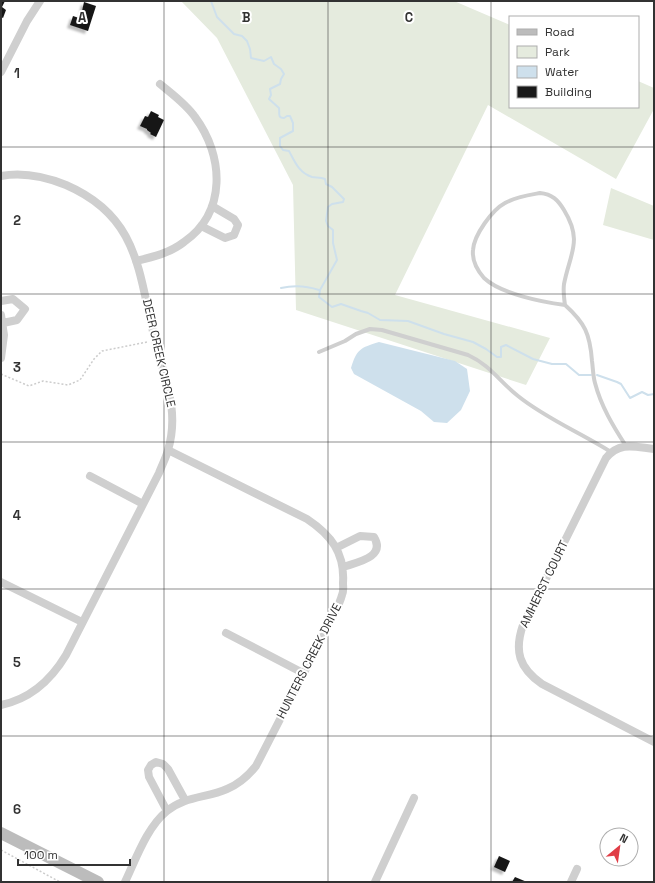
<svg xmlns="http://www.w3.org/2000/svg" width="655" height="883" font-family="'Space Grotesk',sans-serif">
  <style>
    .green { fill: #e5ebde }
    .water { fill: #cee0ec }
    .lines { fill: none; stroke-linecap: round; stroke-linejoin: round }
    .stream { stroke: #cee0ec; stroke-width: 2 }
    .building { fill: #191919; filter: url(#shadow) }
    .path { stroke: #ccc; stroke-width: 1.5; stroke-dasharray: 2 2; stroke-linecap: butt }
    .lane { stroke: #cfcfcf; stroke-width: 4 }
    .street { stroke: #cfcfcf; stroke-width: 8 }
    .secondary { stroke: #bcbcbc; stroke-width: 12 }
    .grid { fill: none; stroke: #323232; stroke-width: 1; stroke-opacity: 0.55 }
    .labels { text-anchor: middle; stroke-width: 4; stroke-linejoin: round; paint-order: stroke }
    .street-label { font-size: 12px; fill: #323232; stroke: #fff }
    .grid-label { font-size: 13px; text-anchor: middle; font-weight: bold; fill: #323232; stroke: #fff; stroke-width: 4; stroke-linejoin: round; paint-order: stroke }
  </style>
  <defs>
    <filter id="shadow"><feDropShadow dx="-3" dy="3" stdDeviation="1" flood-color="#0004"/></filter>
  </defs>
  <rect width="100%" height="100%" fill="#fff"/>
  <path class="green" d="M181,1H454L510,25V107H638V81L654,88V109L616,179L488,105L395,295L550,338L526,385L296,310L293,185L217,38Z
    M611,188L654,206V240L603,225Z"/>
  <path class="water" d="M379,342L455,361L467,369L470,391L461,410L447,423L434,422L421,411L354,374L351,368C357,349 360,348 379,342Z"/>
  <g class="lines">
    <path class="stream" d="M211,1L217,17L234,34L242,36L247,41L250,49L251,58L264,61L271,57L274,64L281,69L284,74L281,79L280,84L270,89L271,95L269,99L279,108C280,113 277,118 284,118L287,116H290L293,123V131L280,138V146L283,150L289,151C295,162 299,173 312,177C316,178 320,177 325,179L326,184L332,187L344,199L343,202L332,204L328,207L326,221L328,226L333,230V243L337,260L320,290L319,297L332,307L341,304L361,311L368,313L380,320L408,321L444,334L473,342L486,349L497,357H501V347L506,345L533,359L552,364H566L579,375H591
      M281,288C294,285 307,286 319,290
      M597,375L617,382L621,384L630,398L642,392L648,395L654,394"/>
  </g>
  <path class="building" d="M1,1H5L2,7L6,10L3,18L1,17Z
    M84,2L96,6L88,31L70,25L73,16L79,18L83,11H82Z
    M151,111L159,115L158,117L164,120L156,137L150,134L151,133L147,130V129L140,126L145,116L148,117Z
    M499,856L510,861L505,872L494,867Z
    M515,877L527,882H512Z"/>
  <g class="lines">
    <path class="path" d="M1,374L29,386L43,381L68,385L80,380L94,359L102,351L147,342
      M1,850L60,882"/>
    <path class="lane" d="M540,193C552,194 558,200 564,210C583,241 570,253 564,284C563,291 564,298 565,305C542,302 501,294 484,278C477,270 472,260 473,250C474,235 492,210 505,203C515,197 529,195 540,193Z
      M565,305C585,323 590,334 592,361C593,368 593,376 595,383C601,406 613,426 626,446
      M319,352L345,341L356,334L370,329L382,330L468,355C490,365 500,382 518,396C545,418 581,433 611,452"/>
    <path class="street" d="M1,72L27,21L40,1
      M1,176C23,172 46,177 66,185C140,217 138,273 155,340C164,378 180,410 168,450C166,458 162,465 159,473L66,655C51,680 30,699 1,705
      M201,226L225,238L234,235L238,225L234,219L212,206
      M136,261C153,257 170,253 184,242C227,212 224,156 195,117C186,104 172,94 160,84
      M1,301L13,299L25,309L17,320L3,323
      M1,315L4,335L1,358
      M654,449C635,447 620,441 606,458L523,625C514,651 519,668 542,684L654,742
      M90,476L143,504
      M336,548L360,536L374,537C386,557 358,562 343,567
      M1,582L82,622
      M226,633L303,673
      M167,811L149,777L148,770L151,765L156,762L163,764L168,769L185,800
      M125,882C136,859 147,827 167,811C185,796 207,798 227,789C239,784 248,776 256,766L332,618C336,610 340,603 342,595C344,591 343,587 343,583C345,553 331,535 307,519L168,450
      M375,882L414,798
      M571,882L577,869"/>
    <path class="secondary" d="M1,833L98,882"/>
  </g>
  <path class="grid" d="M164,1V882M328,1V882M491,1V882M1,147H654M1,294H654M1,442H654M1,589H654M1,736H654"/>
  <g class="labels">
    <g class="street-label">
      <text transform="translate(159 353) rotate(77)" y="4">DEER CREEK CIRCLE</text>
      <text transform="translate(544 584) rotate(-64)" y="4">AMHERST COURT</text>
      <text transform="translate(309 661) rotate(-63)" y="4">HUNTERS CREEK DRIVE</text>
    </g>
  </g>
  <g class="grid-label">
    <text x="82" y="22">A</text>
    <text x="246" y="22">B</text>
    <text x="409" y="22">C</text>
    <text x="17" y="78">1</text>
    <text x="17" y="225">2</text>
    <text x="17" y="372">3</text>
    <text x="17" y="520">4</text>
    <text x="17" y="667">5</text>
    <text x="17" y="814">6</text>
  </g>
  <rect width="655" height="883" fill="none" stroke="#323232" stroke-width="4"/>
  <rect x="509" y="16" width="130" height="92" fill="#ffffff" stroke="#adadad"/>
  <rect x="517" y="29" width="20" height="6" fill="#bcbcbc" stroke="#adadad"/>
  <text x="545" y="36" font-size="12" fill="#323232">Road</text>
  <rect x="517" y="46" width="20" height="12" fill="#e5ebde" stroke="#adadad"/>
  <text x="545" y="56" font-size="12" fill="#323232">Park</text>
  <rect x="517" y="66" width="20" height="12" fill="#cee0ec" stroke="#adadad"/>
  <text x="545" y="76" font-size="12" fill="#323232">Water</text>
  <rect x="517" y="86" width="20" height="12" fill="#191919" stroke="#adadad"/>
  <text x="545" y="96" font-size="12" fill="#323232">Building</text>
  <g transform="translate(619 847) rotate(29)"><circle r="19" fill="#ffffff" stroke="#adadad"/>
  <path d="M0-3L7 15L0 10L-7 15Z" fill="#e03d46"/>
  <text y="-6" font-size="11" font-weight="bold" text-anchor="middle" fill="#323232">N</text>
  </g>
  <path d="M18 859v6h112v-6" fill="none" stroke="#323232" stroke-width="2"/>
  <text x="24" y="859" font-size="12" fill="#323232" stroke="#ffffff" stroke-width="3" paint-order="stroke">100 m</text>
</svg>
